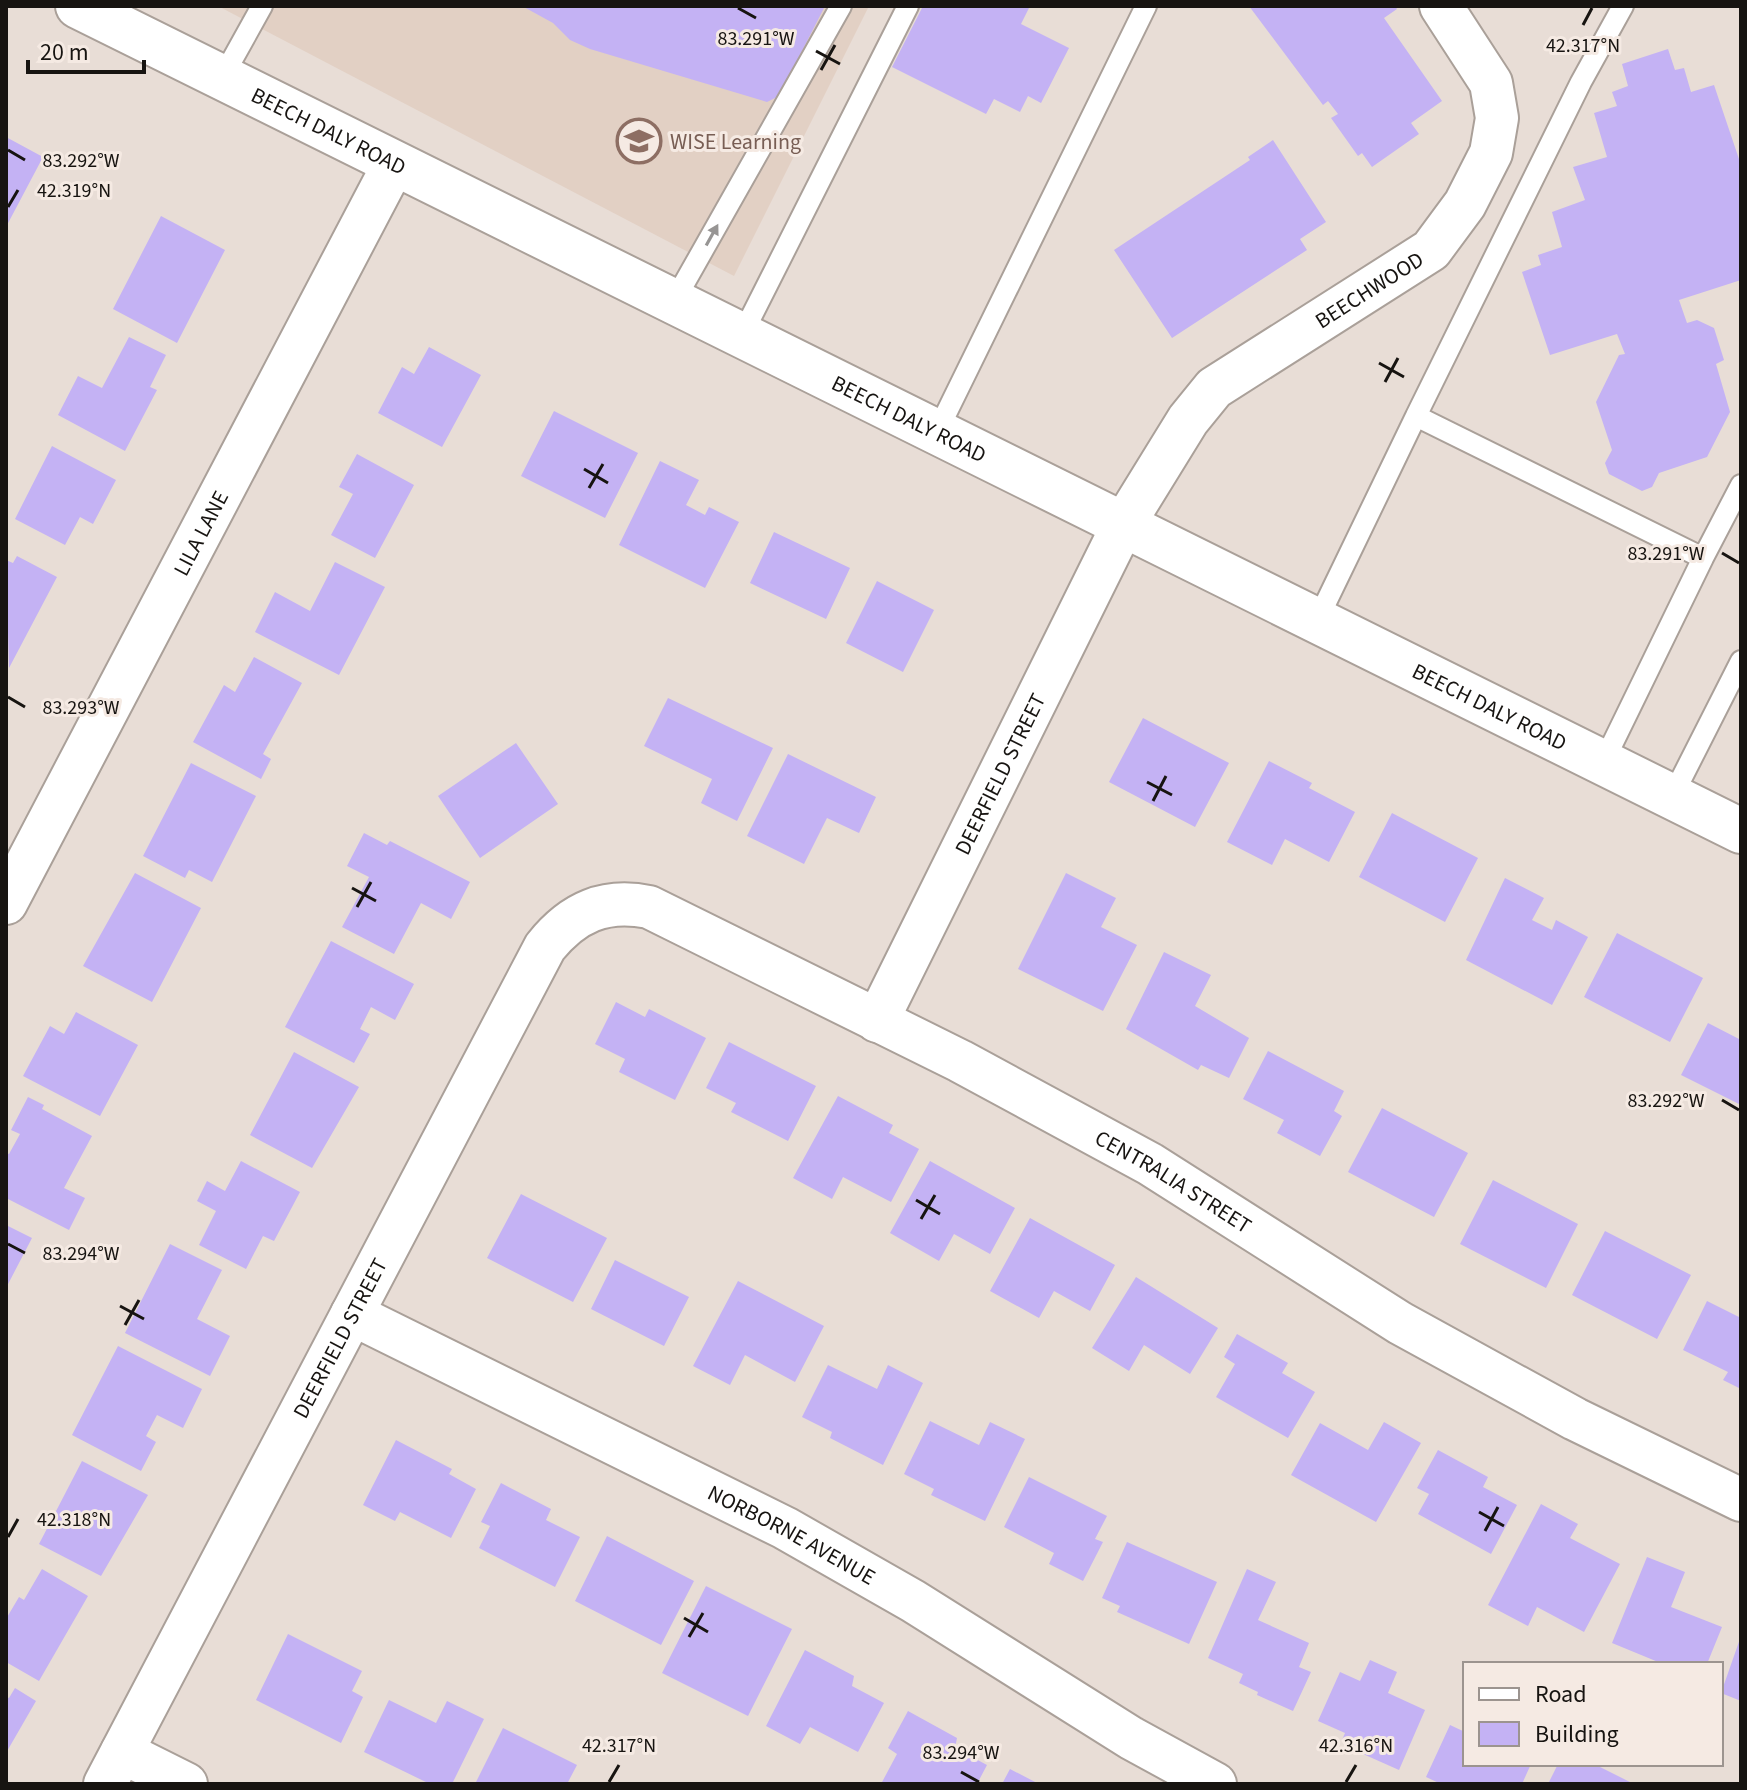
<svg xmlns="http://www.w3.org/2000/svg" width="1747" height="1790" font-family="'Source Sans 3',sans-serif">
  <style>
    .built { fill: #e2d0c4 }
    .building { fill: #c4b2f4 }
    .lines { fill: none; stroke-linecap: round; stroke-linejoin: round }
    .lane-casing { stroke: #aaa099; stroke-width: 24 }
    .street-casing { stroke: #aaa099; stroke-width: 46 }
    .secondary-casing { stroke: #aaa099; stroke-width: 48 }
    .lane { stroke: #fff; stroke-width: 20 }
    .street { stroke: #fff; stroke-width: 42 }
    .secondary { stroke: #fff; stroke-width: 44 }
    .oneway { fill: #979594 }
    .ticks { fill: none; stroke: #171411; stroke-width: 3 }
    .labels { text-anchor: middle; stroke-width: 6; stroke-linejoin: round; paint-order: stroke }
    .street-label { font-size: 22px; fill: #171411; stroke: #f5eae3 }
    .education-label { font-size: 22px; fill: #785e54; stroke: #f5eae3; text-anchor: start }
    .ticks-label { font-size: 20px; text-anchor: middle; fill: #171411; stroke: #f5eae3; stroke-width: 6; stroke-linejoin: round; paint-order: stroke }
  </style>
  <rect width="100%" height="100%" fill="#e8ddd6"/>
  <path class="built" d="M218,6H869L734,276Z"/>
  <path class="building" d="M522,6H825L779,96L767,102L590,49L570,40L553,23Z
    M923,6H1030L1021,24L1069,48L1041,103L1028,96L1020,112L994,99L986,114L892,67Z
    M1249,6H1395L1397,9L1384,18L1442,101L1411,123L1419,134L1372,167L1362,153L1358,156L1331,118L1338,114L1328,101L1323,105Z
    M1668,49L1675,70L1684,68L1691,92L1714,85L1741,165V280L1679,300L1687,323L1697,320L1714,328L1724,360L1716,364L1730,412L1707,457L1659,473L1652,487L1642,491L1609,474L1605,463L1612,450L1596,402L1619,355L1625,354L1617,334L1550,355L1522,272L1541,265L1538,255L1562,247L1552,212L1585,200L1573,167L1607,157L1594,113L1617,106L1612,92L1628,86L1622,64Z
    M6,137L43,157L6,227Z
    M1273,140L1326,222L1300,239L1307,250L1172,338L1114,250L1250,160L1248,157Z
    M161,216L225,250L177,343L113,309Z
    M129,337L166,355L150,387L157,390L125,451L58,415L78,376L102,388Z
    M429,347L481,375L442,447L378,413L402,367L414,374Z
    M554,411L638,453L605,518L521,476Z
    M52,446L116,480L93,524L80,517L65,545L15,519Z
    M357,454L414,485L375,558L331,535L353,494L339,487Z
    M660,461L699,480L686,505L705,515L709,507L739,522L705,588L619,545Z
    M774,532L850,568L826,619L750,583Z
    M17,556L57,577L9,668L6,560L13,563Z
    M335,562L385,587L339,675L255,632L275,592L310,611Z
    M877,581L934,610L903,672L846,643Z
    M254,657L302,683L263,754L271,759L261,779L193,742L224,685L235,692Z
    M668,698L773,748L737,821L701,803L712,779L644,746Z
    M1143,718L1229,763L1195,827L1109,782Z
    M516,743L558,804L480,858L438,796Z
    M788,754L876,797L859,833L827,818L804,864L747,836Z
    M1269,761L1312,783L1309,788L1355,812L1329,862L1285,839L1272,865L1227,842Z
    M191,763L256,796L212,882L189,870L185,878L143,856Z
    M1392,813L1478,858L1445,922L1359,877Z
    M364,833L387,845L390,841L470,882L451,919L421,903L394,954L342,927L369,877L347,866Z
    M135,873L201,908L152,1002L83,966Z
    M1066,873L1116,898L1101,927L1137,945L1103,1011L1018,969Z
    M1505,878L1544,898L1532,920L1552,930L1556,920L1588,937L1552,1005L1466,960Z
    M1617,933L1703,978L1670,1042L1584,997Z
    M331,941L414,984L395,1020L371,1007L360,1029L370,1034L354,1063L285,1027Z
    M1164,952L1211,975L1195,1006L1249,1038L1229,1078L1201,1065L1198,1070L1126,1029Z
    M616,1002L645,1017L649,1009L706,1038L675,1100L619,1072L625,1059L595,1044Z
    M76,1012L138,1045L100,1116L23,1076L50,1026L64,1034Z
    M1708,1023L1741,1040V1105L1681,1075Z
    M729,1042L816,1086L788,1141L731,1112L736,1103L706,1088Z
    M1268,1051L1344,1091L1334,1111L1342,1116L1320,1156L1277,1133L1284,1120L1243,1099Z
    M294,1052L359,1087L312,1168L250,1135Z
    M838,1096L893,1125L889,1133L919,1149L891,1202L843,1177L832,1199L793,1178Z
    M28,1097L44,1105L42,1109L92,1136L64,1188L85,1198L69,1230L6,1198V1153L9,1154L20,1134L11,1130Z
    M1382,1108L1468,1153L1434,1217L1348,1172Z
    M241,1161L300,1192L274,1241L263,1236L246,1269L199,1245L216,1211L197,1201L207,1181L225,1191Z
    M930,1161L1015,1208L990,1254L954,1234L939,1261L890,1233Z
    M1493,1180L1578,1224L1546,1288L1460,1244Z
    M521,1194L607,1238L573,1302L487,1258Z
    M1030,1218L1115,1265L1090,1311L1054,1291L1039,1318L990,1291Z
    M6,1225L32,1238L6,1288Z
    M1605,1231L1691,1275L1657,1339L1572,1295Z
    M170,1244L222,1270L197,1319L230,1336L210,1376L125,1333Z
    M615,1260L689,1297L664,1346L591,1309Z
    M1136,1277L1218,1328L1190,1374L1144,1345L1129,1371L1092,1348Z
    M738,1281L824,1326L795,1382L745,1355L730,1385L693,1366Z
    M1707,1301L1741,1318V1389L1723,1380L1728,1372L1683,1350Z
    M1237,1334L1288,1363L1282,1373L1315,1392L1288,1438L1216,1397L1235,1364L1224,1357Z
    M118,1346L202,1389L183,1428L157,1415L146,1436L156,1442L141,1471L72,1435Z
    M828,1365L877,1389L888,1365L923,1383L883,1465L830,1438L832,1432L802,1417Z
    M930,1421L979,1445L990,1422L1025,1439L985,1521L931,1495L934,1489L904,1474Z
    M1384,1422L1421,1443L1376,1522L1291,1475L1320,1423L1368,1450Z
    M396,1440L452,1469L449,1474L476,1489L451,1538L400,1512L395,1521L363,1505Z
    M1438,1450L1488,1477L1483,1487L1517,1505L1491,1554L1418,1514L1429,1494L1417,1488Z
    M82,1461L148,1495L101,1576L39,1544Z
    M1029,1477L1107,1516L1095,1539L1103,1542L1083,1581L1049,1564L1054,1553L1004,1527Z
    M501,1483L551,1509L546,1520L580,1537L555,1587L479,1548L490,1526L481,1522Z
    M1541,1504L1578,1524L1570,1538L1620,1564L1584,1632L1537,1607L1528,1626L1488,1605Z
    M607,1536L694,1581L661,1645L575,1601Z
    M1127,1542L1217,1582L1189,1644L1117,1612L1120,1606L1102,1598Z
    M1647,1557L1685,1572L1671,1607L1722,1627L1707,1664H1663L1612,1643Z
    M42,1569L88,1596L39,1681L6,1662V1619L19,1597L24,1600Z
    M1247,1569L1276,1582L1258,1620L1309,1643L1299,1667L1311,1672L1293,1711L1257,1695L1258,1692L1239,1683L1243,1674L1208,1658Z
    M706,1586L792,1629L748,1716L662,1673Z
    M288,1634L362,1671L352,1691L363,1697L341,1743L256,1700Z
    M1741,1636V1701L1721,1693Z
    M805,1650L854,1676L852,1686L884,1703L858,1752L810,1727L800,1744L766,1726Z
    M1370,1660L1397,1672L1388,1693L1425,1710L1399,1770L1363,1754L1365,1750L1342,1740L1345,1733L1318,1721L1340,1672L1360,1681Z
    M15,1688L36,1701L6,1753V1697L9,1698Z
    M389,1700L436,1723L447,1701L484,1719L452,1784H430L364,1752Z
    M908,1711L957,1738L955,1748L987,1765L977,1784H881L897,1754L888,1748Z
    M1450,1725L1465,1732V1764H1531L1522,1784H1441L1426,1777Z
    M503,1728L577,1765L567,1784H475Z
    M1558,1764H1594L1634,1784H1548Z
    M1010,1769L1039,1784H1002Z"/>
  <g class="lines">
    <g class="lane-casing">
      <path id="lane" d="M222,78L262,6
        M673,303L841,6
        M741,337L908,6
        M1416,416L1581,82L1623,6
        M936,434L1146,6
        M1703,558L1741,485
        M1316,623L1416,416L1703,558L1603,763
        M1672,797L1741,661"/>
    </g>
    <g class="street-casing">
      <g id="street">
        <path id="s1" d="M6,903L394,164"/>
        <path id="s2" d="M877,1021L1122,527L1188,420L1214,388L1431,250L1465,204L1491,153L1497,118L1491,83L1441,6"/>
        <path id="s3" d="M352,1314L785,1528L913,1601L1131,1738L1215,1784"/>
        <path d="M122,1752L186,1784"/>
        <path id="s4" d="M105,1784L545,947C573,912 605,898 649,907L960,1061L1150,1164L1400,1323L1575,1419L1741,1500"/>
      </g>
    </g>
    <g class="secondary-casing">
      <g id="secondary">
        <path id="s5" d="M78,6L1741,831"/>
      </g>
    </g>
    <use href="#lane" class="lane"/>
    <use href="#street" class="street"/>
    <use href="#secondary" class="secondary"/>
  </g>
  <defs><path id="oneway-solid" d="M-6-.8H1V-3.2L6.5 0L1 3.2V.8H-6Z" transform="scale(2)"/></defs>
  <use class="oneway" href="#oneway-solid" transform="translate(712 235) rotate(-61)"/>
  <path class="ticks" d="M738,8L756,18M1583,25L1592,8M816,51L840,64M821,70L835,45M8,150L25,160M8,207L18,190M1379,363L1404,377M1385,382L1398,358M584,469L608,483M589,488L603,464M1722,553L1739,563M8,697L25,707M1147,782L1172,795M1153,801L1166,776M352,888L376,901M357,907L371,882M1722,1100L1739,1110M916,1200L940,1214M921,1219L935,1195M8,1244L25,1253M120,1306L144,1319M125,1325L139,1300M1479,1512L1504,1526M1485,1531L1498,1507M8,1537L18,1519M684,1618L708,1632M689,1637L703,1613M961,1772L979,1782M609,1782L619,1765M1346,1782L1356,1765"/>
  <defs>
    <g id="school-ring" transform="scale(2.3)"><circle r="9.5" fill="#f5eae3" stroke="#8d6e63" stroke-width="1.5"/><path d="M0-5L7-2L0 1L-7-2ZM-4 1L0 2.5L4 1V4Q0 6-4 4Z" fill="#8d6e63"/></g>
  </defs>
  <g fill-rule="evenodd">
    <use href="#school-ring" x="639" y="141"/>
  </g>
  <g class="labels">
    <g class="street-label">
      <text dy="8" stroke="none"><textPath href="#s5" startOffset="280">BEECH DALY ROAD</textPath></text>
      <text dy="8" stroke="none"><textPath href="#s2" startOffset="902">BEECHWOOD</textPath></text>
      <text dy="8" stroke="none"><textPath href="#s5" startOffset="928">BEECH DALY ROAD</textPath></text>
      <text dy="8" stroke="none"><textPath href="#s1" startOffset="418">LILA LANE</textPath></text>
      <text dy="8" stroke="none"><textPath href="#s5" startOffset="1576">BEECH DALY ROAD</textPath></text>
      <text dy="8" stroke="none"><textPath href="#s2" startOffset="276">DEERFIELD STREET</textPath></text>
      <text dy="8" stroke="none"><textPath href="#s4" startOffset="1656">CENTRALIA STREET</textPath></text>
      <text dy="8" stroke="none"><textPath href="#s4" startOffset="504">DEERFIELD STREET</textPath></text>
      <text dy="8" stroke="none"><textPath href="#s3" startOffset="492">NORBORNE AVENUE</textPath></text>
    </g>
    <g class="education-label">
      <text x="670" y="149">WISE Learning</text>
    </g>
  </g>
  <g class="ticks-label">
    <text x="756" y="45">83.291°W</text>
    <text x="1583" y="52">42.317°N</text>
    <text x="81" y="167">83.292°W</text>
    <text x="74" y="197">42.319°N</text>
    <text x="1666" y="560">83.291°W</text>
    <text x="81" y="714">83.293°W</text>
    <text x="1666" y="1107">83.292°W</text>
    <text x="81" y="1260">83.294°W</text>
    <text x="74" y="1526">42.318°N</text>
    <text x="619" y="1752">42.317°N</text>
    <text x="1356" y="1752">42.316°N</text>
    <text x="961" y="1759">83.294°W</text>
  </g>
  <rect width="1747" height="1790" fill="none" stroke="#171411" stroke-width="16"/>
  <rect x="1463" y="1662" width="260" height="104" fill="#f5eae3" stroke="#9c948f" stroke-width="2"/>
  <rect x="1479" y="1688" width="40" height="12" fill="#ffffff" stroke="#9c948f" stroke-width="2"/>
  <text x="1535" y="1702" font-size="24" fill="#171411">Road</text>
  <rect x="1479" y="1722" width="40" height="24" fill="#c4b2f4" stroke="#9c948f" stroke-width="2"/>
  <text x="1535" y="1742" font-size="24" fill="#171411">Building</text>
  <path d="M28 60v12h116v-12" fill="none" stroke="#171411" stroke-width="4"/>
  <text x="40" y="60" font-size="24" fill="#171411" stroke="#f5eae3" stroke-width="6" paint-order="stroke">20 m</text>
</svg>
